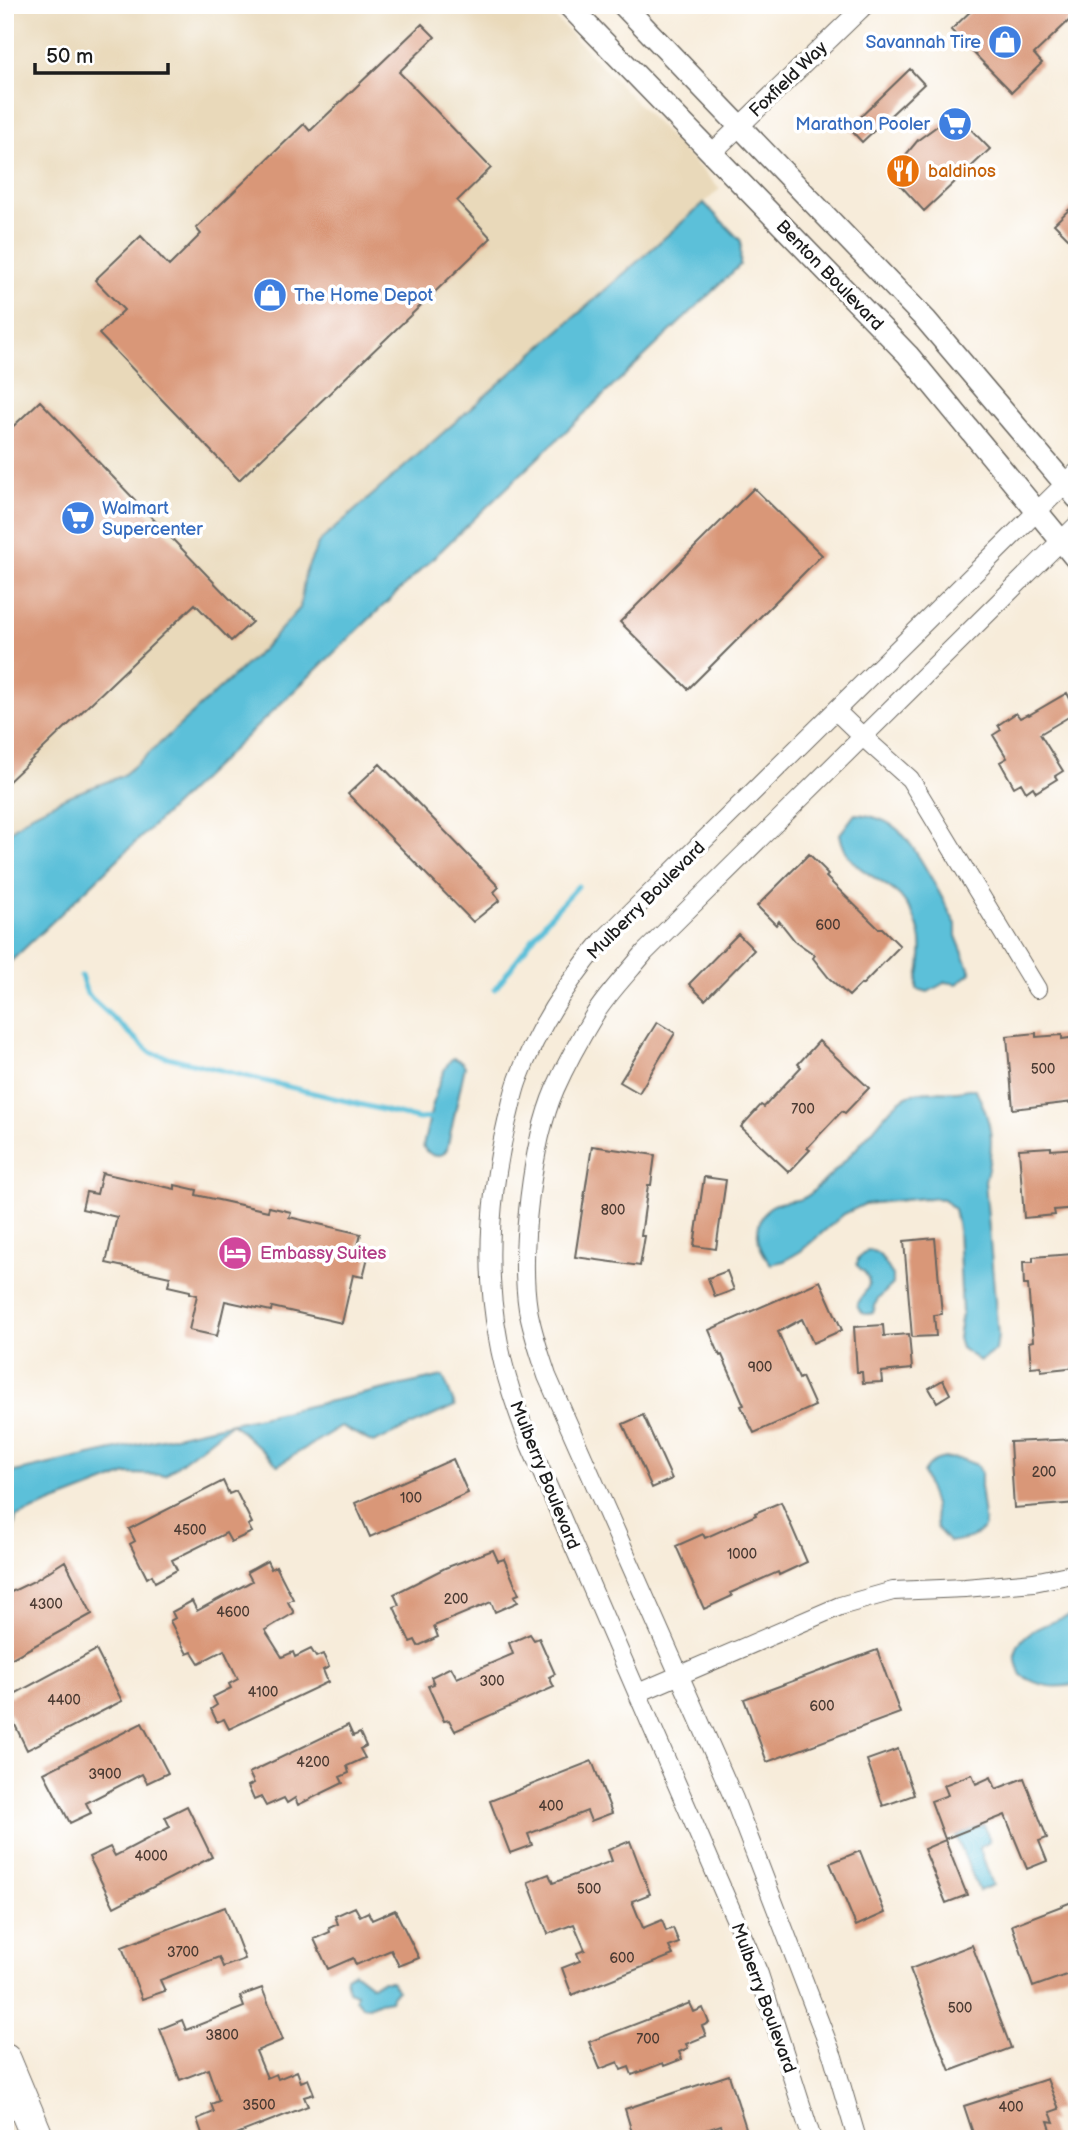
<svg xmlns="http://www.w3.org/2000/svg" width="1082" height="2144" font-family="'Balsamiq Sans',sans-serif">
  <style>
    .built { fill: #e9d9ba }
    .water { fill: #5bc0d9; stroke: #3c6e7a; stroke-width: 2 }
    .lines { fill: none; stroke-linecap: round; stroke-linejoin: round }
    .stream { stroke: #5bc0d9; stroke-width: 5 }
    .building { fill: #d99778 }
    .minor-casing { stroke: #69655e; stroke-width: 20 }
    .tertiary-casing { stroke: #69655e; stroke-width: 24 }
    .motorway-casing { stroke: #69655e; stroke-width: 34 }
    .minor { stroke: #fff; stroke-width: 18 }
    .tertiary { stroke: #fff; stroke-width: 21 }
    .motorway { stroke: #fff; stroke-width: 32 }
    .labels { text-anchor: middle; stroke-width: 7; stroke-linejoin: round; paint-order: stroke }
    .number-label { font-size: 14px; fill: #4b3b33 }
    .shop-label { font-size: 18px; fill: #366cbe; stroke: #fff; text-anchor: end }
    .street-label { font-size: 18px; fill: #1c1c1c; stroke: #fff }
    .food-label { font-size: 18px; fill: #c56008; stroke: #fff; text-anchor: start }
    .hotel-label { font-size: 18px; fill: #b23c85; stroke: #fff; text-anchor: start }
  </style>
  <rect width="100%" height="100%" fill="#fff"/>
  <filter id="ink" filterUnits="userSpaceOnUse"><feTurbulence type="fractalNoise" baseFrequency=".0143" numOctaves="2"/><feDisplacementMap in="SourceGraphic" scale="14" xChannelSelector="R" yChannelSelector="G"/><feConvolveMatrix kernelMatrix="1 2 1 2 8 2 1 2 1" color-interpolation-filters="sRGB"/></filter>
  <filter id="wash" filterUnits="userSpaceOnUse"><feTurbulence type="fractalNoise" baseFrequency=".00686" numOctaves="4" result="noise"/><feDisplacementMap in="SourceGraphic" scale="28" xChannelSelector="R" yChannelSelector="G"/><feGaussianBlur stdDeviation="1.57" result="paint"/><feColorMatrix in="noise" values="0 0 0 0 0 0 0 0 0 0 0 0 0 0 0 0 0 1.4 0 .05"/><feComposite in="paint" operator="in"/></filter>
  <g filter="url(#wash)">
    <rect width="100%" height="100%" fill="#f7ecda"/>
    <path class="built" d="M5,5H543L720,189L319,542L305,573L300,608L264,648L145,757L122,776L66,797L32,814L5,835Z"/>
    <path class="water" d="M704,203L741,241L740,265L5,967V835L32,814L66,797L122,776L145,757L264,648L300,608L305,573L319,542Z
      M855,814C870,815 885,819 897,829C916,844 943,901 956,924V936L971,973L957,984L946,982L928,992L917,989C916,982 919,976 920,968C923,946 922,932 911,911C907,906 903,898 898,894C875,874 846,870 840,834Z
      M453,1058L461,1061L465,1066L447,1149L443,1154L434,1156L426,1151L423,1146C428,1127 438,1069 453,1058Z
      M968,1089H975C993,1122 995,1144 985,1181L998,1336L996,1350L980,1361L961,1348L958,1338L962,1313L958,1228L954,1209L944,1199L924,1198L865,1204L844,1214L801,1251L784,1261L771,1264C758,1249 753,1233 763,1215C773,1196 797,1206 810,1194C832,1175 852,1154 871,1132C882,1120 894,1101 909,1095C928,1087 950,1095 968,1089Z
      M868,1250C882,1251 885,1265 893,1275V1284L877,1300L873,1313C864,1316 860,1313 857,1304C861,1294 876,1286 865,1273C862,1270 859,1268 857,1265L858,1259Z
      M443,1376L455,1406L373,1443L341,1426L278,1465L232,1423L165,1475L127,1474L16,1517L10,1548L5,1551V1474Z
      M945,1458L961,1459L977,1465L981,1473V1494L985,1526C977,1539 963,1540 949,1542L937,1528L934,1505L923,1473C929,1463 934,1460 945,1458Z
      M1077,1613V1684C1055,1689 1040,1687 1021,1675C1019,1670 1016,1664 1016,1659C1012,1631 1056,1621 1077,1613Z
      M984,1824L990,1842L979,1847L993,1885L979,1891L956,1836Z
      M354,1972L371,1985L382,1981H391L398,1990L393,1994L390,2000L379,2002L369,2007L363,2006L355,1999L356,1994L348,1991L346,1976Z"/>
    <g class="lines">
      <path class="stream" d="M81,976L87,994L151,1053L419,1119L430,1118
        M495,989L545,922L578,886"/>
    </g>
    <g id="blocks">
      <path class="building" d="M977,5H1077V13L1034,54L1042,63L1012,92L951,30Z
        M422,24L435,37L399,72L491,168L457,201L491,238L239,480L99,334L124,310L95,280L141,236L169,266L201,234L196,228L304,124L310,131Z
        M910,69L924,84L862,142L849,128Z
        M955,113L990,149L924,211L890,174L918,140Z
        M1077,202V247L1054,224Z
        M40,401L252,622L231,641L195,604L5,785V434Z
        M754,488L822,555L688,689L620,622Z
        M1067,693L1077,712L1040,734L1063,771L1055,776L1057,779L1036,792L1033,787L1026,792L1021,783L1014,787L1000,762L1007,758L993,735L1001,730L998,725L1016,713L1020,718L1028,714L1029,715Z
        M380,764L499,887L494,892L500,900L473,922L348,794Z
        M809,854L826,871L825,872L828,875L826,877L878,928H882L900,946L862,985L861,984L849,996L829,978L813,958L815,955L795,941L779,921L776,925L757,906Z
        M738,934L754,950L705,1000L689,984Z
        M657,1022L675,1033L639,1093L620,1082Z
        M1036,1033V1037L1062,1035V1039L1077,1037V1098L1073,1099V1102L1013,1109L1007,1036Z
        M819,1041L869,1088L845,1113L842,1111L807,1148L810,1150L789,1172L741,1127L761,1105L764,1107L801,1067L798,1064Z
        M592,1146L655,1155L651,1185H648L641,1236H645L640,1266L575,1257Z
        M1051,1147V1150L1077,1148V1208L1054,1210L1055,1215L1024,1218L1019,1149Z
        M102,1173L175,1189V1185L197,1190L196,1195L268,1211L269,1207L291,1212L289,1217L361,1234L357,1250L361,1251L360,1255L368,1257L363,1277L353,1275L342,1323L272,1307L271,1311L225,1301L217,1336L189,1330L197,1295L190,1293V1291L168,1286L170,1277L106,1263L117,1217L82,1209L86,1192L97,1194Z
        M704,1177L726,1180L716,1249L694,1246Z
        M935,1238L942,1314L934,1315L936,1336L912,1337L904,1241Z
        M1073,1254V1258L1077,1257V1367L1041,1371V1366L1031,1367L1029,1342L1033,1341L1028,1285H1024L1023,1262H1033V1257Z
        M727,1271L734,1290L715,1297L708,1278Z
        M820,1281L842,1330L813,1343L802,1319L778,1332L799,1379L802,1377L815,1406L754,1433L741,1406L744,1405L722,1355L720,1356L709,1330Z
        M883,1325L884,1336L909,1334L912,1369L881,1372L882,1382L863,1383L862,1372H857L854,1327Z
        M943,1380L950,1394L937,1402L929,1388Z
        M643,1415L672,1479L652,1488L623,1424Z
        M1077,1439V1503L1014,1508L1010,1442Z
        M453,1459L468,1493L370,1537L355,1503Z
        M223,1481L229,1494L236,1491L252,1523L248,1525L252,1532L231,1542L226,1533L172,1560L177,1570L155,1582L152,1575L147,1578L130,1544L135,1541L129,1529Z
        M781,1502L807,1562L779,1575L778,1572L730,1593L732,1596L704,1609L676,1546L703,1534L705,1538L756,1515L755,1513Z
        M493,1550L498,1561L504,1559L519,1594L514,1596L518,1602L495,1612L491,1602L434,1626L438,1637L418,1646L415,1640L410,1642L394,1607L399,1605L394,1594L445,1568Z
        M65,1561L92,1614L5,1662V1595L34,1581Z
        M267,1561L271,1569L276,1566L293,1599L288,1602L294,1613L265,1630L282,1657L293,1652L295,1657L311,1649L316,1657L323,1654L329,1667L323,1670L328,1682L229,1729L224,1719L217,1722L211,1709L217,1705L213,1697L231,1688L229,1684L238,1679L224,1650L199,1663L192,1652L187,1654L170,1621L175,1618L172,1612L192,1601L197,1611L252,1581L247,1572Z
        M530,1634L534,1640L539,1638L555,1674L549,1677L554,1687L455,1731L449,1720L444,1721L428,1686L434,1684L431,1677L451,1667L457,1678L513,1654L509,1643Z
        M96,1650L122,1701L27,1750L5,1704V1699Z
        M877,1650L900,1713L767,1762L744,1699Z
        M142,1723L168,1773L147,1783L142,1774L86,1803L91,1813L70,1823L44,1773Z
        M348,1725L353,1736L360,1733L366,1746L360,1749L365,1758L347,1766L349,1773L340,1777L343,1783L298,1805L295,1798L287,1803L284,1798L266,1806L261,1797L254,1800L248,1786L254,1783L249,1773Z
        M898,1749L914,1795L883,1806L867,1760Z
        M592,1761L612,1813L591,1821L587,1811L528,1834L532,1845L510,1853L490,1801Z
        M972,1774L976,1784L991,1777L996,1789L1024,1778L1047,1838L1039,1841L1047,1861L1027,1869L1005,1815L945,1839L931,1801L948,1795L944,1785Z
        M187,1806L212,1857L114,1907L89,1857L110,1847L115,1856L170,1827L165,1817Z
        M945,1840L967,1895L946,1903L924,1849Z
        M630,1841L650,1894L632,1901L643,1928L662,1920L666,1931L673,1928L679,1943L669,1947L673,1955L572,1995L562,1968L580,1961L577,1953L585,1950L574,1924L548,1934L528,1882L549,1874L553,1883L612,1861L608,1850Z
        M860,1851L885,1913L856,1926L830,1863Z
        M1077,1900V1971L1033,1987L1012,1925Z
        M225,1907L245,1959L223,1967L219,1957L160,1980L165,1991L142,1999L122,1947Z
        M355,1907L360,1916L368,1912L372,1920L395,1910L419,1958L399,1966L391,1950L356,1965L353,1958L328,1969L314,1939L330,1932L329,1928L338,1924L335,1916Z
        M972,1945L1011,2048L950,2071L910,1969Z
        M262,1988L283,2040L256,2051L267,2078L276,2074L278,2079L297,2071L301,2082L308,2079L314,2094L304,2097L308,2106L224,2139H204L197,2119L214,2112L211,2104L219,2101L208,2069L180,2080L160,2029L182,2020L186,2030L244,2007L240,1996Z
        M690,2003L694,2012L703,2008L709,2023L702,2026L706,2036L686,2044L688,2048L679,2052L682,2059L664,2066L663,2063L632,2075L629,2067L621,2070L618,2062L600,2069L589,2042Z
        M729,2075L746,2128L724,2135L721,2125L680,2139H634L625,2109Z
        M1047,2079L1059,2109L1050,2112L1054,2122L1048,2121L1054,2139H995L994,2134L975,2139L964,2106Z"/>
    </g>
  </g>
  <g filter="url(#ink)">
    <use href="#blocks" fill-opacity="0" stroke="#69655e" stroke-width="2"/>
    <g class="lines">
      <g class="minor-casing">
        <path id="minor" d="M712,153L865,5
          M836,711L863,737L910,779L1037,989
          M638,1693L840,1606L893,1591L965,1588L1034,1582L1077,1573
          M812,2139L759,1974L530,1445C517,1410 504,1375 498,1338C484,1265 490,1193 507,1121C511,1107 513,1093 518,1080C537,1028 568,981 604,939L1077,472
          M857,2139L833,2057L734,1799L547,1376C540,1354 532,1332 528,1309C519,1252 532,1142 555,1089C566,1064 581,1037 595,1014C609,992 629,972 645,952L1077,525"/>
      </g>
      <g class="tertiary-casing">
        <path id="tertiary" d="M568,5L908,355L1077,560
          M623,5L926,320L1077,498"/>
      </g>
      <g class="motorway-casing">
        <path id="motorway" d="M5,2060L38,2139"/>
      </g>
      <use href="#minor" class="minor"/>
      <use href="#tertiary" class="tertiary"/>
      <use href="#motorway" class="motorway"/>
    </g>
  </g>
  <defs>
    <g id="shop-disc" transform="scale(1.75)"><circle r="9.5" fill="#3f7fe0" stroke="#fff"/><path d="M-5-2.5h2.3a2.7 3.5 0 0 1 5.4 0H5L5.5 6h-11ZM-1.5-2.5h3a1.5 2.3 0 0 0-3 0Z" fill="#fff"/></g>
    <g id="supermarket-disc" transform="scale(1.75)"><circle r="9.5" fill="#3f7fe0" stroke="#fff"/><path d="M-6-5.5h2.5l.6 2H6L4.5 2H-2.5L-4.4-4H-6ZM-1.5 3.2a1.3 1.3 0 1 0 .1 0ZM3 3.2a1.3 1.3 0 1 0 .1 0Z" fill="#fff"/></g>
    <g id="restaurant-disc" transform="scale(1.75)"><circle r="9.5" fill="#e8710a" stroke="#fff"/><path d="M-5-6h1v4h1v-4h1v4h1v-4h1v5L-1.5 .5V6h-2V.5L-5-1ZM5-6V6H3V1.5H1.5Q1.5-4 5-6Z" fill="#fff"/></g>
    <g id="hotel-disc" transform="scale(1.75)"><circle r="9.5" fill="#d1479c" stroke="#fff"/><path d="M-6-4.5h1.5V1H6V5H4.5V3h-9V5H-6ZM-4 0a1.8 1.8 0 1 1 3.6 0ZM.5 0V-2.5h3Q6-2.5 6 0Z" fill="#fff"/></g>
  </defs>
  <g fill-rule="evenodd">
    <use href="#shop-disc" x="1005" y="42"/>
    <use href="#supermarket-disc" x="955" y="124"/>
    <use href="#restaurant-disc" x="903" y="171"/>
    <use href="#shop-disc" x="270" y="295"/>
    <use href="#supermarket-disc" x="78" y="518"/>
    <use href="#hotel-disc" x="235" y="1253"/>
  </g>
  <g class="labels">
    <g class="number-label">
      <text x="828" y="930">600</text>
      <text x="1043" y="1074">500</text>
      <text x="803" y="1114">700</text>
      <text x="613" y="1215">800</text>
      <text x="760" y="1372">900</text>
      <text x="1044" y="1477">200</text>
      <text x="411" y="1503">100</text>
      <text x="190" y="1535">4500</text>
      <text x="742" y="1559">1000</text>
      <text x="456" y="1604">200</text>
      <text x="46" y="1609">4300</text>
      <text x="233" y="1617">4600</text>
      <text x="492" y="1686">300</text>
      <text x="263" y="1697">4100</text>
      <text x="64" y="1705">4400</text>
      <text x="822" y="1711">600</text>
      <text x="313" y="1767">4200</text>
      <text x="105" y="1779">3900</text>
      <text x="551" y="1811">400</text>
      <text x="151" y="1861">4000</text>
      <text x="589" y="1894">500</text>
      <text x="183" y="1957">3700</text>
      <text x="622" y="1963">600</text>
      <text x="960" y="2013">500</text>
      <text x="222" y="2040">3800</text>
      <text x="648" y="2044">700</text>
      <text x="259" y="2110">3500</text>
      <text x="1011" y="2112">400</text>
    </g>
    <g class="shop-label">
      <text x="981" y="48">Savannah Tire</text>
      <text x="930" y="130">Marathon Pooler</text>
      <text x="294" y="301" text-anchor="start">The Home Depot</text>
      <text x="102" y="514" text-anchor="start">Walmart<tspan x="102" dy="21">Supercenter</tspan></text>
    </g>
    <g class="street-label">
      <text transform="translate(788 79) rotate(-44)" y="6">Foxfield Way</text>
      <text transform="translate(830 275) rotate(46)" y="6">Benton Boulevard</text>
      <text transform="translate(646 900) rotate(-45)" y="6">Mulberry Boulevard</text>
      <text transform="translate(545 1475) rotate(68)" y="6">Mulberry Boulevard</text>
      <text transform="translate(764 1998) rotate(70)" y="6">Mulberry Boulevard</text>
    </g>
    <g class="food-label">
      <text x="928" y="177">baldinos</text>
    </g>
    <g class="hotel-label">
      <text x="260" y="1259">Embassy Suites</text>
    </g>
  </g>
  <rect width="1082" height="2144" fill="none" stroke="#fff" stroke-width="28"/>
  <path d="M35 63v10h133v-10" fill="none" stroke="#1c1c1c" stroke-width="3.5"/>
  <text x="46" y="63" font-size="21" fill="#1c1c1c" stroke="#ffffff" stroke-width="5" paint-order="stroke">50 m</text>
</svg>
